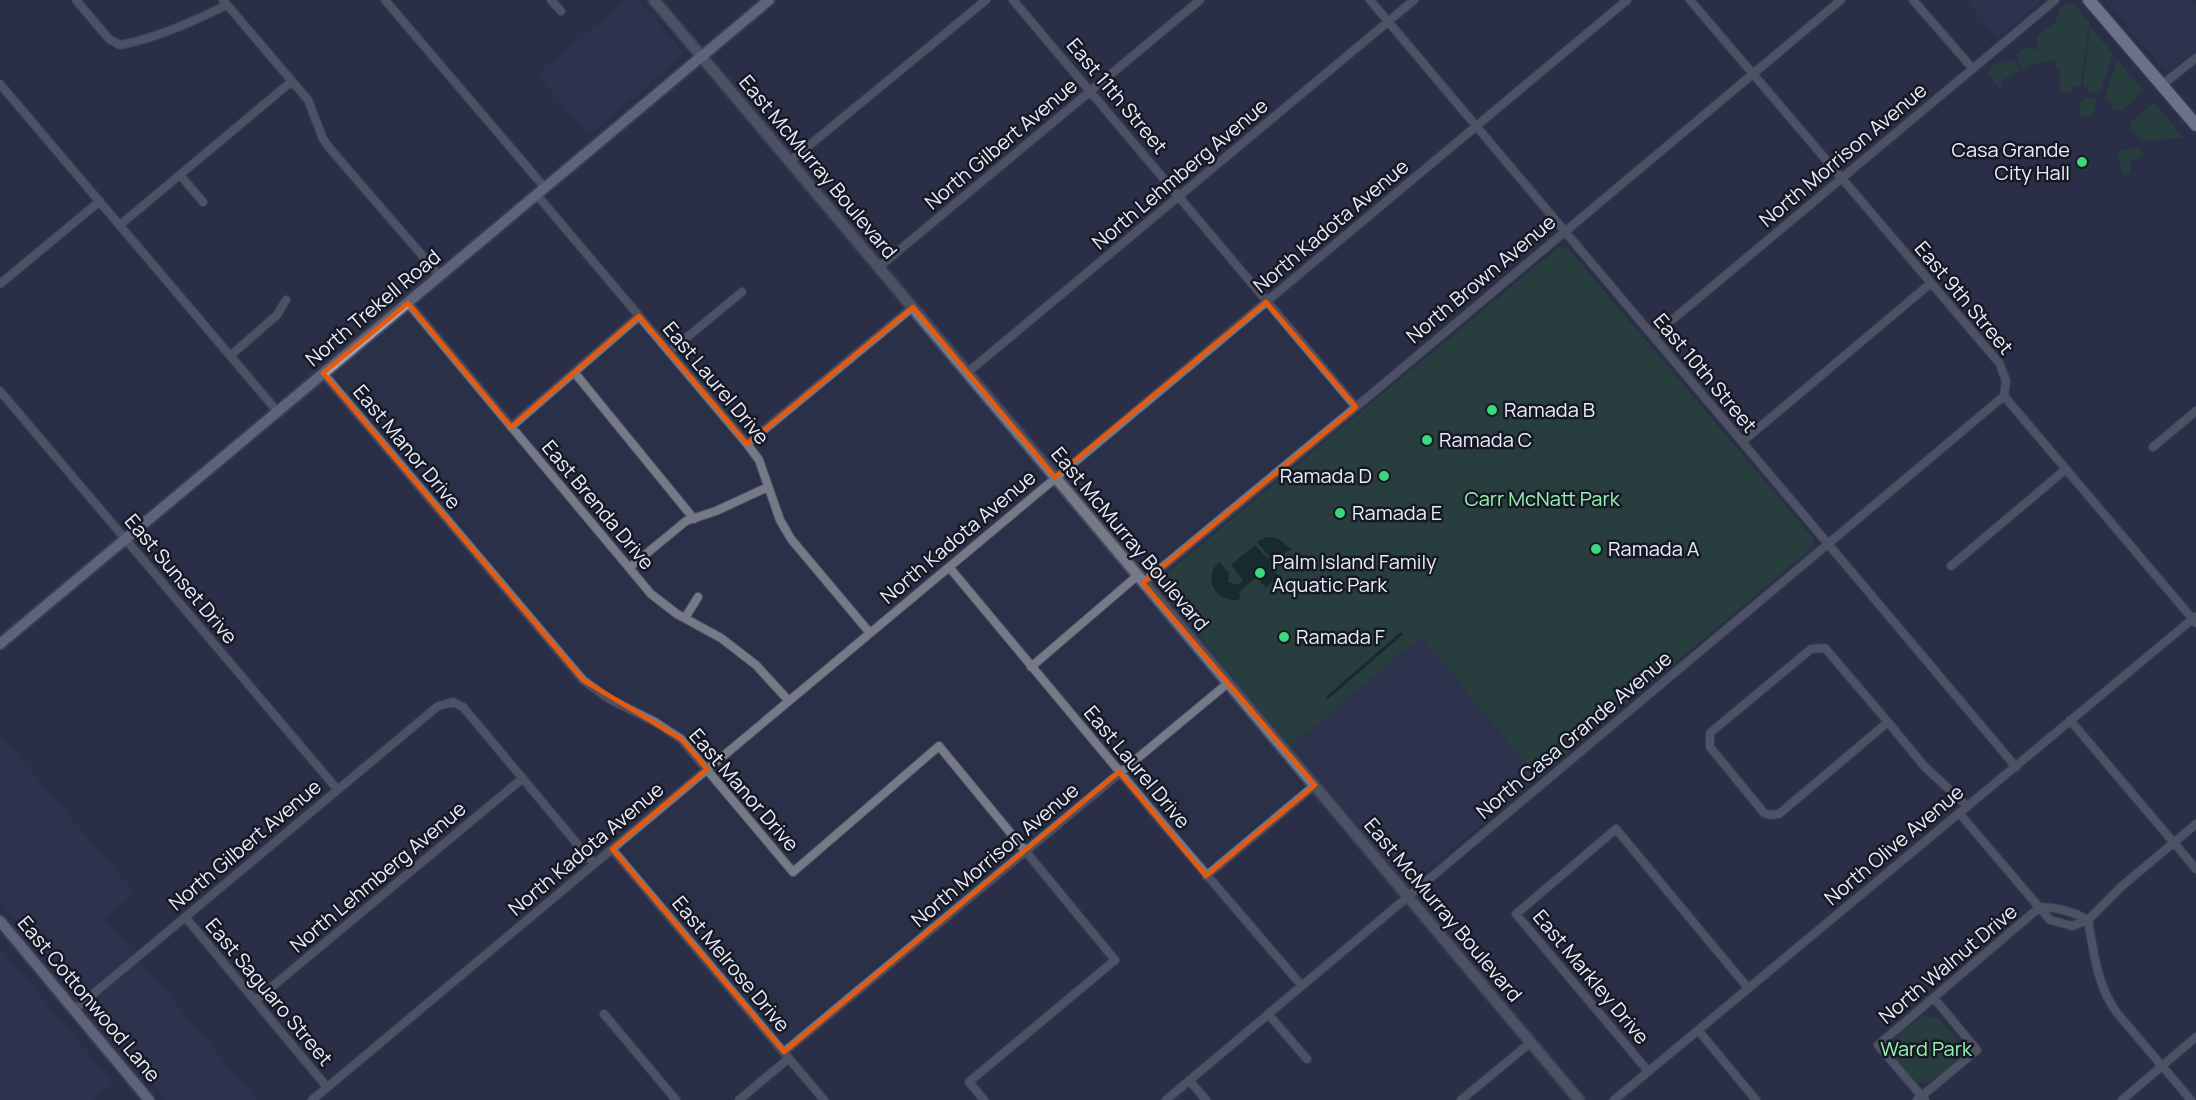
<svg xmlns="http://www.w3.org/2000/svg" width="2196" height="1100" font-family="Manrope,sans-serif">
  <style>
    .built { fill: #313855 }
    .green { fill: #264e33 }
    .water { fill: #00240e }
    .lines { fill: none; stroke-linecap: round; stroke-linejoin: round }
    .stream { stroke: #00240e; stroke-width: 3 }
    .minor-casing { stroke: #494e64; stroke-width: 10 }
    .tertiary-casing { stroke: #494e64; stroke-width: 14 }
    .secondary-casing { stroke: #494e64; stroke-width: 14 }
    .primary-casing { stroke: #494e64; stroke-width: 15 }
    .minor { stroke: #767a86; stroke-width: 8 }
    .tertiary { stroke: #767a86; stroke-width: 10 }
    .secondary { stroke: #9da2b6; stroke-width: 10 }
    .primary { stroke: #bbc2db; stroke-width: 12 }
    .marked { fill: none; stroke: #e8590c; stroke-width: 4.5; stroke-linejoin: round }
    .poi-dot { fill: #3dd77e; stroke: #161923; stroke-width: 2 }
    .labels { text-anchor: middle; stroke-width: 5; stroke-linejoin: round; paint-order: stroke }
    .street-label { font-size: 20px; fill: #e9edfc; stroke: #161923 }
    .poi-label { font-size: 20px; fill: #e9edfc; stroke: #161923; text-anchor: start }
    .park-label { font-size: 20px; fill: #95f4b2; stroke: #161923 }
  </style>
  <rect width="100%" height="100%" fill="#2a3047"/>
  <path class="built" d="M627,0H639L681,50L682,55L680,58L589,135L537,74Z
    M1966,0H2042L1998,38Z
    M2105,0H2190L2196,7V50L2167,73Z
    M1421,637L1538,778L1413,881L1409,883L1403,880L1291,746Z
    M0,735L135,893L105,919L256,1100H167L0,900Z
    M0,948L113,1083L93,1100H0Z"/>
  <path class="green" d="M2068,3L2076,6L2089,22L2081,85L2073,87L2071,92L2061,91L2059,68H2057L2055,60L2034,64L2022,69L2016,55L2024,48L2037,50V37L2056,21L2060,9Z
    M2090,27L2113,54L2099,95L2088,91L2083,85Z
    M2014,59L2020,70L2000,82L2003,88L2001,90L1987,72L1995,64L2007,63Z
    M2117,60L2144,91L2123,110H2114L2105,98Z
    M2087,97L2097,99L2092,118L2079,115L2080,102Z
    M2155,102L2183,138L2141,141L2130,129L2131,121Z
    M2139,148L2144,154L2131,162L2130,171L2125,176L2121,172L2118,150Z
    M1560,246L1567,247L1813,538L1814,546L1538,778L1421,637L1291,746L1159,588L1160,579Z
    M1922,1016L1938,1018C1945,1025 1955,1034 1959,1043C1961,1049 1960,1056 1957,1061C1951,1067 1931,1084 1922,1083C1914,1082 1909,1075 1904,1069C1880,1041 1900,1034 1922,1016Z"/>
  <path class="water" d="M1266,537L1277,538L1291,549L1269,565L1279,577L1266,588L1256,577L1239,592L1241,599C1217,605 1201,579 1219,562L1229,573L1228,582L1238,585L1243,580L1231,565L1255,545L1268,559L1270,557L1257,542Z"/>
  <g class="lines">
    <path class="stream" d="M1328,697L1401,634"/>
    <g class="minor-casing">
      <path id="minor" d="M76,0L109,39L120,45C157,38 194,21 227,5
        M223,0L308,100L323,139L332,151L440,276
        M385,0L545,188
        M551,0L561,11
        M1013,0L1356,407
        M1370,0L2016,767
        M1690,0L2000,364L2006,381L2004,396L2196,623
        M1913,0L1973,69
        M0,84L277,411
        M2162,85L2196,58
        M789,162L986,0
        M180,175L203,202
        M537,195L747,444L759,460L780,520L791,539L870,633
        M120,225L292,81
        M879,267L1200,0
        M0,284L100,201
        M408,303L651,594L677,614L721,638L756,665L789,701
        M1653,336L2055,0
        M669,352L742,292
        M231,355L277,315L286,300
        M574,372L694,519
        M323,373L583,680L609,699L655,722L681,739L793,872L939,746L1115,960L969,1082L984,1100
        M967,373L1414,0
        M0,391L337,789
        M511,427L639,316
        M1742,442L1931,283
        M747,444L913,307
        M2153,447L2196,411
        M1951,566L2066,469
        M949,567L1164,825L1302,986
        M629,568L686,521L716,511L768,487
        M1143,583L1356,407L1841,0
        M685,618L698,597
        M1825,648L1888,722L1779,814L1770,815L1764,813L1710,747V733L1811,649Z
        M1031,667L1137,576
        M2070,720L2196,869
        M1888,722L1924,766L1967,806
        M1959,813L2050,920L2072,926L2088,920L2122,886L2196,824
        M612,849L824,1100
        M1206,876L1315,785
        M2040,907C2058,907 2072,911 2088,920
        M186,918L327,1087
        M2088,920C2094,954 2097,985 2117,1013L2191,1100
        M255,1001L523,778
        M74,1010L438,706L453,702L463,707L594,864
        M604,1014L676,1100
        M1268,1014L1307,1059
        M1698,1030L1756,1100
        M784,1052L1228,683
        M1648,1071L1516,914L1616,829L1748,988
        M1189,1080L1206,1100
        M312,1100L1627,0
        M739,1100L789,1058
        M1166,1100L2004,396
        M1461,1100L1531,1042
        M1614,1100L2195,617
        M1917,1100L1977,1050L1934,998
        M1925,1100L1878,1045L2040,907
        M2122,1100L2196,1037"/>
    </g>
    <g class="tertiary-casing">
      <path id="tertiary" d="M654,0L1579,1100"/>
    </g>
    <g class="secondary-casing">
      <path id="secondary" d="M0,644L769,0
        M0,921L149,1100"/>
    </g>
    <g class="primary-casing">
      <path id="primary" d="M2089,0L2196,125"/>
    </g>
    <use href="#minor" class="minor"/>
    <use href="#tertiary" class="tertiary"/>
    <use href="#secondary" class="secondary"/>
    <use href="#primary" class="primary"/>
  </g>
  <path d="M0 0H2196V1100H0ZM1266,302L1356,407L1143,583L1315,785L1206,876L1119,772L784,1052L612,849L707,769L681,739L583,680L323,373L408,303L511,427L639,316L747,444L913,307L1055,477Z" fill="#2a3047" fill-opacity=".55" fill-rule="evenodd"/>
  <path class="marked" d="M1266,302L1356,407L1143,583L1315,785L1206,876L1119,772L784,1052L612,849L707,769L681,739L583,680L323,373L408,303L511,427L639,316L747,444L913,307L1055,477Z"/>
  <g class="poi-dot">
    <circle cx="2082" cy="162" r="6"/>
    <circle cx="1492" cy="410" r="6"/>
    <circle cx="1427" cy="440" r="6"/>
    <circle cx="1384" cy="476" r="6"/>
    <circle cx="1340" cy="513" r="6"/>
    <circle cx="1596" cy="549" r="6"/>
    <circle cx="1260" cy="573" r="6"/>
    <circle cx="1284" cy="637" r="6"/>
  </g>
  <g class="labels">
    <g class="street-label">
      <text transform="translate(1117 96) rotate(50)" y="7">East 11th Street</text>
      <text transform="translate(1001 144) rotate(-40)" y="7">North Gilbert Avenue</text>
      <text transform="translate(1843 155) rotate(-40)" y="7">North Morrison Avenue</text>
      <text transform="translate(818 167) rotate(50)" y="7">East McMurray Boulevard</text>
      <text transform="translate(1180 174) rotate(-40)" y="7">North Lehmberg Avenue</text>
      <text transform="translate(1331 226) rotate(-40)" y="7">North Kadota Avenue</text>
      <text transform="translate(1481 279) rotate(-40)" y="7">North Brown Avenue</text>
      <text transform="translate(1964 298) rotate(50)" y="7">East 9th Street</text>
      <text transform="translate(373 308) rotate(-40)" y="7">North Trekell Road</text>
      <text transform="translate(1705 373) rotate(50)" y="7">East 10th Street</text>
      <text transform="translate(716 383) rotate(50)" y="7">East Laurel Drive</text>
      <text transform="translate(407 447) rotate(50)" y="7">East Manor Drive</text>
      <text transform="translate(598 505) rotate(50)" y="7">East Brenda Drive</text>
      <text transform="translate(958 537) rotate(-40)" y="7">North Kadota Avenue</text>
      <text transform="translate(1130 539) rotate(50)" y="7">East McMurray Boulevard</text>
      <text transform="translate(181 579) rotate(50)" y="7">East Sunset Drive</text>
      <text transform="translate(1574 735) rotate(-40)" y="7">North Casa Grande Avenue</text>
      <text transform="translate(1137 767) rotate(50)" y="7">East Laurel Drive</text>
      <text transform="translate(744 790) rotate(49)" y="7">East Manor Drive</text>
      <text transform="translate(245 845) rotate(-40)" y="7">North Gilbert Avenue</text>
      <text transform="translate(1894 845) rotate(-40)" y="7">North Olive Avenue</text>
      <text transform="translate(586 849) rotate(-40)" y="7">North Kadota Avenue</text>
      <text transform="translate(995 855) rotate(-40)" y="7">North Morrison Avenue</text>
      <text transform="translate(378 877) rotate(-40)" y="7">North Lehmberg Avenue</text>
      <text transform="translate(1443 910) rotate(50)" y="7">East McMurray Boulevard</text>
      <text transform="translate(731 964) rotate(50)" y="7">East Melrose Drive</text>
      <text transform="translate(1948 964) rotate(-40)" y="7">North Walnut Drive</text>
      <text transform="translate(1591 977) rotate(50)" y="7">East Markley Drive</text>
      <text transform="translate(269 992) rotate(50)" y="7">East Saguaro Street</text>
      <text transform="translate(89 999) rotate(50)" y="7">East Cottonwood Lane</text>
    </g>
    <g class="poi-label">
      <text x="2070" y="157" text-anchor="end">Casa Grande<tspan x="2070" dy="23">City Hall</tspan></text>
      <text x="1504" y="417">Ramada B</text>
      <text x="1439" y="447">Ramada C</text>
      <text x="1372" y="483" text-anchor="end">Ramada D</text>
      <text x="1352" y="520">Ramada E</text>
      <text x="1608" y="556">Ramada A</text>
      <text x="1272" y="569">Palm Island Family<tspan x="1272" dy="23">Aquatic Park</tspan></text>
      <text x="1296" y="644">Ramada F</text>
    </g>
    <g class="park-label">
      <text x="1542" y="506">Carr McNatt Park</text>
      <text x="1926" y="1056">Ward Park</text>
    </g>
  </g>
</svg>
